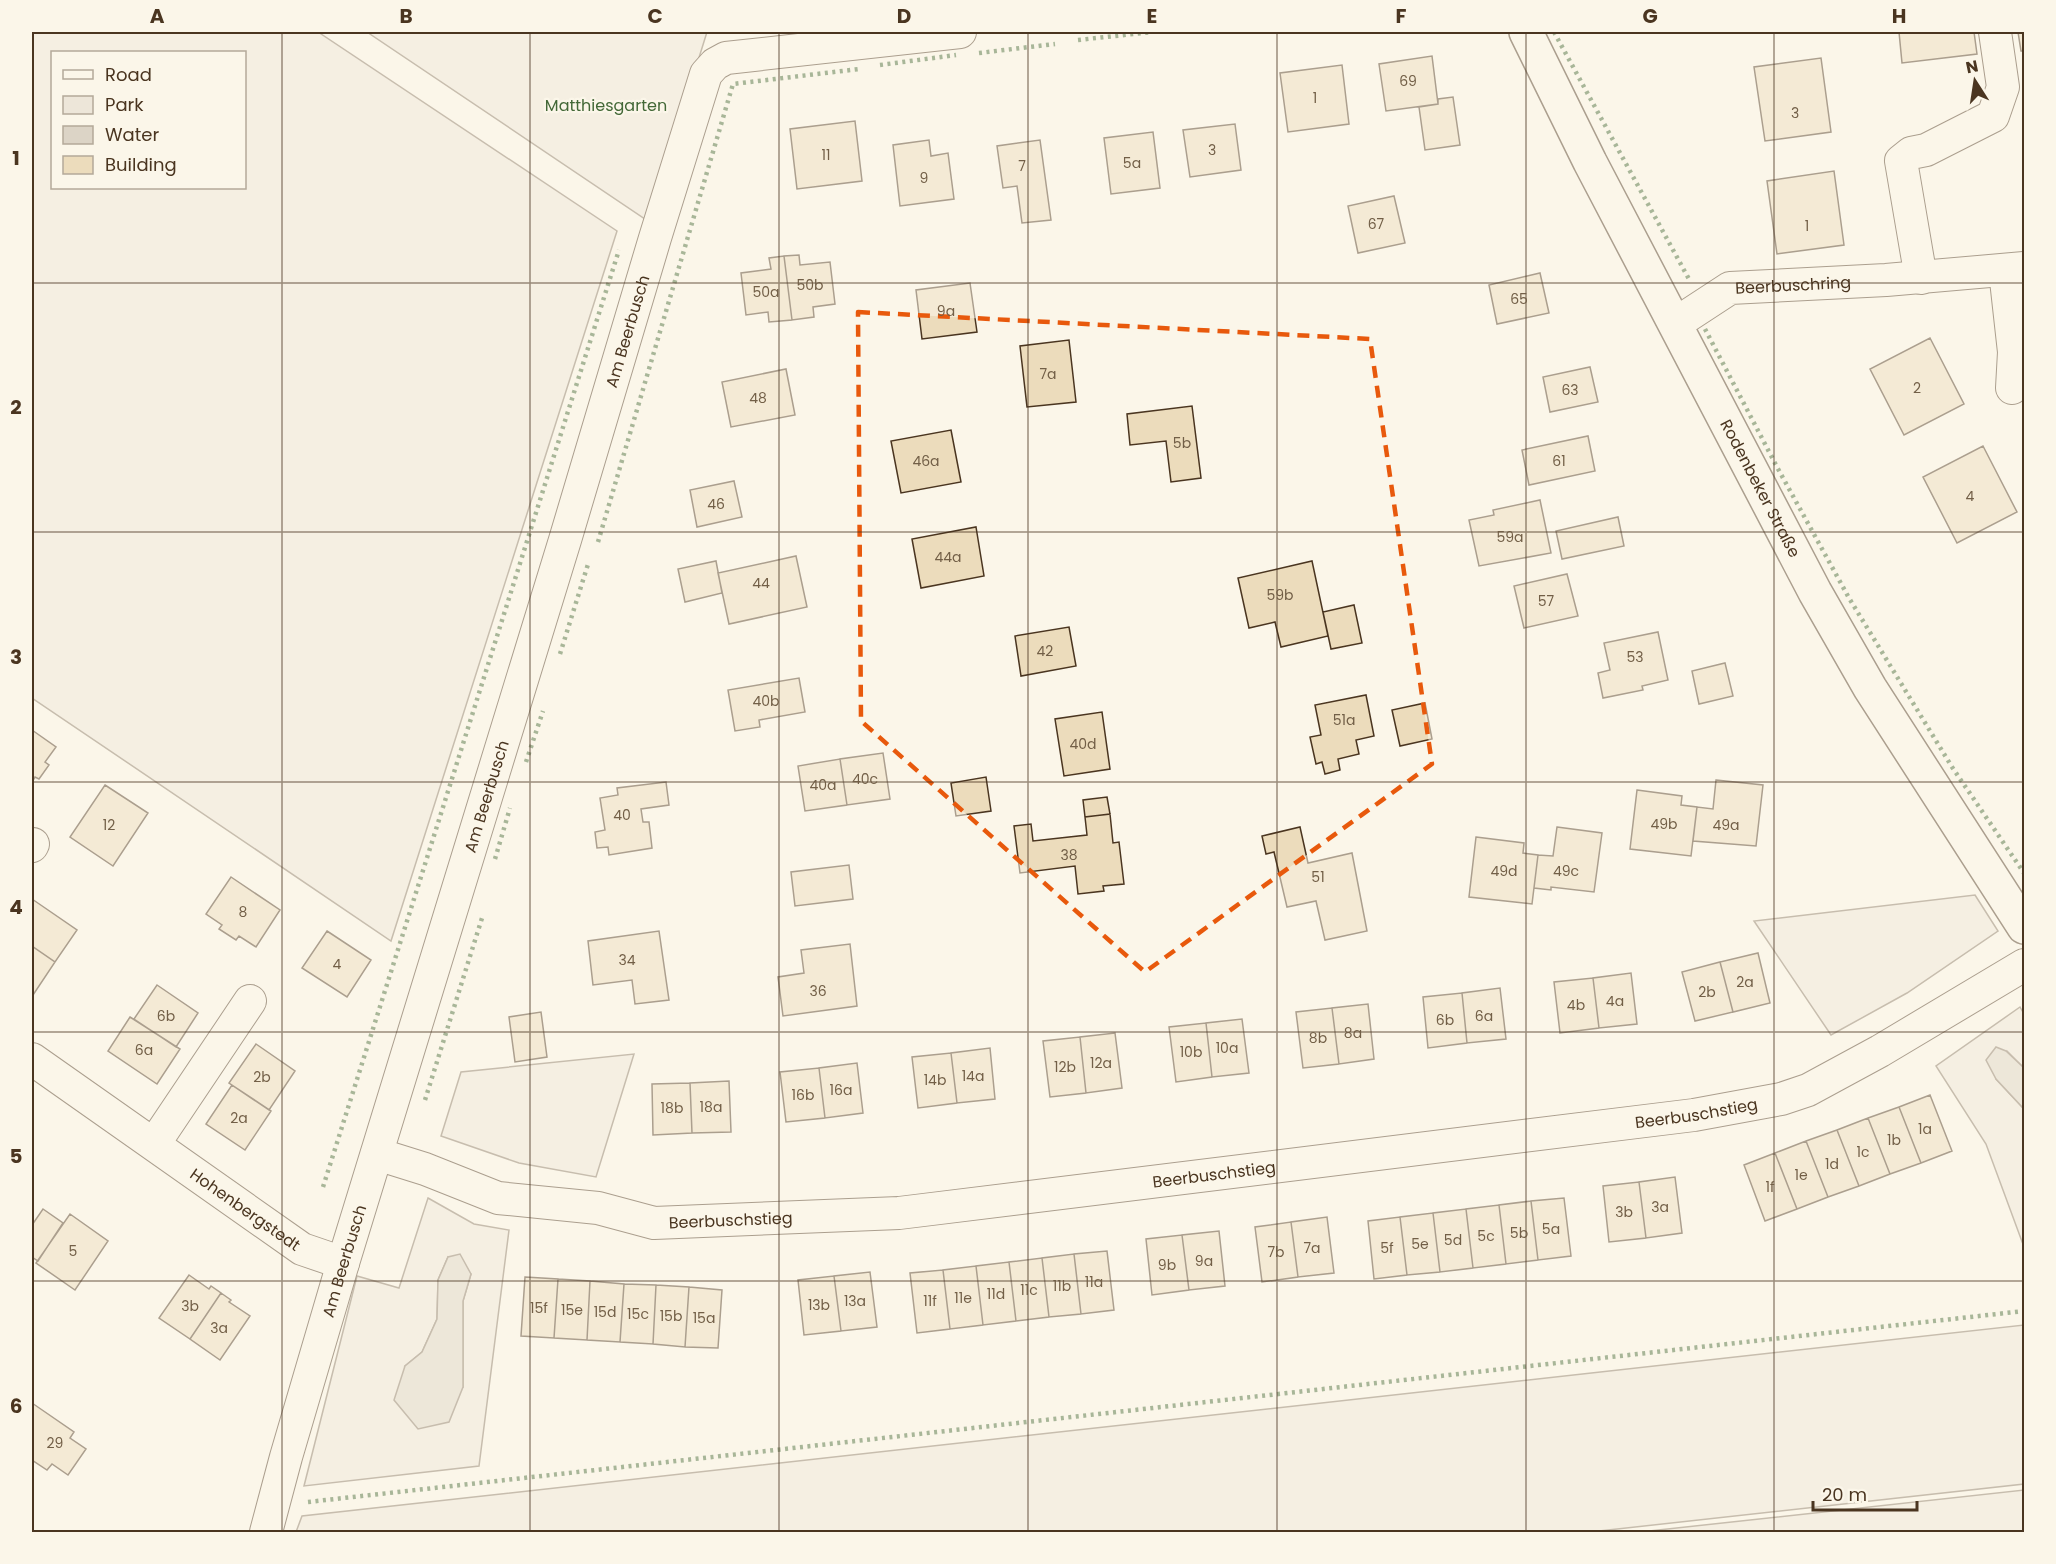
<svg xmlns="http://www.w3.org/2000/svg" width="2056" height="1564" font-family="Poppins,sans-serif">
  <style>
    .green { fill: #ede6d9; stroke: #887966; stroke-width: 1.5; fill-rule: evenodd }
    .water { fill: #dcd4c6; stroke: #887966; stroke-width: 1.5 }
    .building { fill: #ecdcbc; stroke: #4a3520; stroke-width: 1.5 }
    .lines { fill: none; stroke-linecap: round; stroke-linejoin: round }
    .minor-casing { stroke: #4a3520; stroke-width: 34 }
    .tertiary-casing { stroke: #4a3520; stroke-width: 36 }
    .minor { stroke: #fbf6e9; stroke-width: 32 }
    .tertiary { stroke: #fbf6e9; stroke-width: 33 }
    .hedge { stroke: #436837; stroke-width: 4.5; stroke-dasharray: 3 4.5; stroke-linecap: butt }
    .marked { fill: none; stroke: #e8590c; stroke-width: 4.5; stroke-dasharray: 12 8; stroke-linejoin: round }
    .grid { fill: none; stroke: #4a3520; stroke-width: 1.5; stroke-opacity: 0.55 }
    .labels { text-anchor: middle; stroke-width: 4.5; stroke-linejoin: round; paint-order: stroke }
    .number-label { font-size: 14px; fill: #725f47 }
    .park-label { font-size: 16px; fill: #436837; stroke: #fbf6e9 }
    .street-label { font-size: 16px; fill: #4a3520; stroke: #fbf6e9 }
    .neatline { fill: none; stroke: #4a3520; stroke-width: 2 }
    .grid-label { font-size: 20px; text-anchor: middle; font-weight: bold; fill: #4a3520 }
  </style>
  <rect width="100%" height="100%" fill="#fbf6e9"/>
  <path class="green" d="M32,32H318L617,231L391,941L32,698ZM244,52V188H52V52Z
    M367,32H707L648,221Z
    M1975,895L1998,931L1907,993L1831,1035L1754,921Z
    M2020,1007L2024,1014V1068L2007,1051L1996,1079L2024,1109V1247L1986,1144L1936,1066Z
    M634,1054L596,1177L519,1163L441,1136L461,1072Z
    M428,1198L474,1224L509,1230L479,1466L304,1486L357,1276L399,1288ZM448,1257L471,1274L463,1301V1387L405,1366L422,1352L437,1319L438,1280Z
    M2024,1325V1484L1590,1532H296L302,1516Z
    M2024,1490V1532H1640Z"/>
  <path class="water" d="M1996,1047L2006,1051L2024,1068V1109L1996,1079L1986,1060Z
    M460,1254L471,1274L463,1301V1387L449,1422L418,1429L394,1400L405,1366L422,1352L437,1319L438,1280L448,1257Z"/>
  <path class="building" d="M1899,32H1974L1977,54L1902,63Z
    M2018,32H2024V51H2021Z
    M1432,56L1438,104L1386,111L1379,64Z
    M1821,58L1831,132L1765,141L1754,67Z
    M1342,65L1349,124L1288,132L1280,73Z
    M1453,97L1460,145L1425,150L1419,107L1438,104V99Z
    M855,121L862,181L797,189L790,129Z
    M1235,124L1241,170L1190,177L1183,130Z
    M1153,132L1160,188L1111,194L1104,138Z
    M929,140L931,156L948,153L954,199L900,206L893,145Z
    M1040,140L1051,220L1022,223L1017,186L1003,188L997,146Z
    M1834,171L1844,245L1777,254L1767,181Z
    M1394,196L1405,243L1358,253L1348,206Z
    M799,255L800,265L830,262L835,304L813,307L814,317L792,320L784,256Z
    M784,256L792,320L769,322L768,312L746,315L741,273L771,269L769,258Z
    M1540,273L1549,313L1497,324L1489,285Z
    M970,283L977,332L922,339L916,290Z
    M1930,338L1964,404L1904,435L1870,369Z
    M1069,340L1076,402L1027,407L1020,346Z
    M1590,367L1598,402L1550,412L1543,377Z
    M786,369L795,415L731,427L722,382Z
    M1192,406L1201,478L1171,482L1166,441L1130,445L1127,414Z
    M951,430L961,482L901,493L891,441Z
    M1588,436L1595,471L1529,485L1522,450Z
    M1983,446L2017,512L1957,543L1923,477Z
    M734,481L742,517L697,527L690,490Z
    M1540,500L1551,553L1479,566L1469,520L1494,515L1493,510Z
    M1618,517L1624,546L1562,559L1556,531Z
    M976,527L984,576L921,588L912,539Z
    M796,556L807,607L729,624L718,573Z
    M716,561L722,593L685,602L678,569Z
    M1312,561L1328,636L1281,647L1275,622L1249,628L1238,578Z
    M1567,574L1578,616L1524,628L1514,586Z
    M1354,605L1362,643L1331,649L1323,612Z
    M1069,627L1076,666L1021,676L1015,636Z
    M1658,632L1668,680L1642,686L1643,690L1603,698L1598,673L1610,670L1604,643Z
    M1725,663L1733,696L1699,704L1692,671Z
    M799,678L805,712L759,720L760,727L735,731L728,690Z
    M1366,695L1374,736L1356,740L1359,754L1338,759L1340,770L1325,774L1322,762L1316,764L1310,737L1321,735L1315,705Z
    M1425,703L1432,739L1400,746L1392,710Z
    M1102,712L1110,769L1064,776L1055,719Z
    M32,730L56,747L45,762L49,765L39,779L35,777L32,782Z
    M883,753L890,799L847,805L840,759Z
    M840,759L847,805L805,811L798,766Z
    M986,777L991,811L956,816L951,783Z
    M1716,780L1763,785L1756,846L1693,841L1697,807L1713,809Z
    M666,782L669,805L641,809L643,822H649L652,848L609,855L608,847L597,848L595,832L605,830L600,798L618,795L617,788Z
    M105,785L148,813L113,866L70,837Z
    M1637,790L1682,796L1681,805L1697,807L1691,856L1630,849Z
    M1107,797L1110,814L1085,817L1083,800Z
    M1110,814L1113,843L1119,842L1124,884L1103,886L1104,891L1078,894L1075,866L1020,873L1014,826L1031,824L1033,841L1087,835L1085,817Z
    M1300,827L1308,863L1352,853L1367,931L1325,940L1316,901L1287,907L1274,852L1266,854L1262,836Z
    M1557,827L1602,833L1594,892L1551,887V890L1534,888L1538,855L1553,856Z
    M1476,837L1524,843L1523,853L1538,855L1532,904L1469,897Z
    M849,865L853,899L795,906L791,872Z
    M231,877L280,910L256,947L239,936L236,940L219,929L222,925L206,914Z
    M32,899L77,930L55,962L32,946Z
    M327,931L371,960L347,997L302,968Z
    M659,931L669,1000L635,1004L632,980L593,985L588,941Z
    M850,944L857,1006L783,1016L778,977L804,973L801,950Z
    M32,946L55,962L33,995L32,994Z
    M1758,953L1770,1003L1733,1012L1720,962Z
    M1720,962L1733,1012L1695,1021L1682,972Z
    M1631,973L1637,1024L1599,1028L1593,978Z
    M1593,978L1599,1028L1560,1033L1554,982Z
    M157,985L198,1013L176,1047L134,1019Z
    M1500,988L1506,1039L1467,1043L1462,993Z
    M1462,993L1467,1043L1428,1048L1423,997Z
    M1368,1004L1374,1059L1339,1064L1332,1008Z
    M1332,1008L1339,1064L1303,1068L1296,1012Z
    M541,1012L547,1057L515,1062L509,1017Z
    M130,1017L180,1049L157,1084L108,1051Z
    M1242,1019L1249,1073L1212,1077L1206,1023Z
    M1206,1023L1212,1077L1176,1082L1169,1027Z
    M1115,1033L1122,1088L1086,1093L1080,1037Z
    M1080,1037L1086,1093L1050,1097L1043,1041Z
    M256,1044L295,1071L269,1110L229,1083Z
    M990,1048L995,1099L957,1103L951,1053Z
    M951,1053L957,1103L918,1108L912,1057Z
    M857,1063L863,1113L825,1118L819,1068Z
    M819,1068L825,1118L786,1122L780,1072Z
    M729,1081L731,1132L692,1133L690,1083Z
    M690,1083L692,1133L653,1135L652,1084Z
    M232,1085L271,1111L245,1150L206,1124Z
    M1930,1095L1952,1151L1921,1163L1899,1107Z
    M1899,1107L1921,1163L1890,1174L1868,1118Z
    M1868,1118L1890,1174L1859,1186L1837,1130Z
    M1837,1130L1859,1186L1828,1197L1806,1141Z
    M1806,1141L1828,1197L1797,1209L1775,1153Z
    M1775,1153L1797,1209L1765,1221L1744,1165Z
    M1675,1177L1682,1233L1646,1238L1639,1182Z
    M1639,1182L1646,1238L1609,1242L1603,1186Z
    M1564,1198L1571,1256L1538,1260L1531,1201Z
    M1531,1201L1538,1260L1506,1264L1499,1205Z
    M1499,1205L1506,1264L1473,1268L1466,1209Z
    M43,1209L63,1223L38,1261L32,1257V1225Z
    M1466,1209L1473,1268L1440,1272L1433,1213Z
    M1433,1213L1440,1272L1407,1275L1400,1217Z
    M70,1214L108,1241L75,1290L36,1263Z
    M1327,1217L1334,1273L1298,1277L1291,1222Z
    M1400,1217L1407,1275L1374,1279L1368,1221Z
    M1291,1222L1298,1277L1262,1282L1255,1227Z
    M1219,1231L1225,1286L1189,1290L1182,1235Z
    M1182,1235L1189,1290L1152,1295L1146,1239Z
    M1107,1251L1114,1310L1081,1314L1074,1254Z
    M1074,1254L1081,1314L1049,1317L1042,1258Z
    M1042,1258L1049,1317L1016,1321L1009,1262Z
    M1009,1262L1016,1321L983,1325L976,1266Z
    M976,1266L983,1325L950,1329L943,1270Z
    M943,1270L950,1329L917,1333L910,1273Z
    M870,1272L877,1327L841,1331L834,1276Z
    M189,1275L209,1289L211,1286L221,1293L190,1339L159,1318Z
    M834,1276L841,1331L804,1335L798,1280Z
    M525,1277L558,1279L554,1338L521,1336Z
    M558,1279L590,1281L587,1340L554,1338Z
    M590,1281L624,1284L620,1342L587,1340Z
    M624,1284L656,1285L653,1344L620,1342Z
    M656,1285L689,1287L685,1347L653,1344Z
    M689,1287L722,1290L718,1348L685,1347Z
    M221,1293L231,1300L229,1302L250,1316L220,1360L190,1339Z
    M32,1403L74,1432L70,1438L86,1449L68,1475L52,1464L47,1470L32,1460Z"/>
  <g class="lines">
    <g class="minor-casing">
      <g id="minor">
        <path d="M2005,271L2014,352L2012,388"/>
        <path d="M1921,278L1901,161L1911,153L1926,150L1993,116L2003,87L1995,32"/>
        <path id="s1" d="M1675,324L1730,288L1886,280L2024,268"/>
        <path d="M32,846L33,844"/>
        <path id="s2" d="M32,1059L302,1249L343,1263"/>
        <path d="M154,1144L250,1001"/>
        <path id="s3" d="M377,1154L425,1169L498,1198L598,1208L654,1223L899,1213L1694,1115L1781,1099L1808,1090L1880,1051L2024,965"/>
        <path id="s4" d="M266,1532L286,1457L343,1263L565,540L655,238L706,74L715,64L726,58L960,32"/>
      </g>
    </g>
    <g class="tertiary-casing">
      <g id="tertiary">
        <path id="s5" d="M1526,32L1590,162L1815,592L1870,688L2024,927"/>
      </g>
    </g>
    <use href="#minor" class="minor"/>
    <use href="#tertiary" class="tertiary"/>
    <path class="hedge" d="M1554,32L1690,281
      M1078,40L1152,32
      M979,53L1055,44
      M880,65L956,55
      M1705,329L1777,467L1849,598L1952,767L2024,873
      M598,542L733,84L859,69
      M560,654L589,561
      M526,762L543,711
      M495,859L510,808
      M425,1100L482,918
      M323,1187L619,250
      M308,1502L2024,1311"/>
  </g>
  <path d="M0 0H2056V1564H0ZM858,312L1370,339L1432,764L1145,972L861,721Z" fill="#fbf6e9" fill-opacity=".55" fill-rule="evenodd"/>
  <path class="marked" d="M858,312L1370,339L1432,764L1145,972L861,721Z"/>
  <path class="grid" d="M282,32V1532M530,32V1532M779,32V1532M1028,32V1532M1277,32V1532M1526,32V1532M1774,32V1532M32,283H2024M32,532H2024M32,782H2024M32,1032H2024M32,1281H2024"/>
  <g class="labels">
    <g class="number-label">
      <text x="1408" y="86">69</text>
      <text x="1315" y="103">1</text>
      <text x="1795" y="118">3</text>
      <text x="1212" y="155">3</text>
      <text x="826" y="160">11</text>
      <text x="1132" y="168">5a</text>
      <text x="1022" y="171">7</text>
      <text x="924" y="183">9</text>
      <text x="1376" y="229">67</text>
      <text x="1807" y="231">1</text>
      <text x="810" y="290">50b</text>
      <text x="766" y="297">50a</text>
      <text x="1519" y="304">65</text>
      <text x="946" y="316">9a</text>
      <text x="1048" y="379">7a</text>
      <text x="1917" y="393">2</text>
      <text x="1570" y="395">63</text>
      <text x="758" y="403">48</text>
      <text x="1182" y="448">5b</text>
      <text x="926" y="466">46a</text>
      <text x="1559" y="466">61</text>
      <text x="1970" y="501">4</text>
      <text x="716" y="509">46</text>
      <text x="1510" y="542">59a</text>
      <text x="948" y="562">44a</text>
      <text x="761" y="588">44</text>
      <text x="1280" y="600">59b</text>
      <text x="1546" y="606">57</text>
      <text x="1045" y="656">42</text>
      <text x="1635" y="662">53</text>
      <text x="766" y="706">40b</text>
      <text x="1344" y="725">51a</text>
      <text x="1083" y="749">40d</text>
      <text x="865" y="784">40c</text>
      <text x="823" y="790">40a</text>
      <text x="622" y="820">40</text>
      <text x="1664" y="829">49b</text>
      <text x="109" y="830">12</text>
      <text x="1726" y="830">49a</text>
      <text x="1069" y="860">38</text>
      <text x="1504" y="876">49d</text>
      <text x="1566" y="876">49c</text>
      <text x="1318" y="882">51</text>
      <text x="243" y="917">8</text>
      <text x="627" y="965">34</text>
      <text x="337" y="969">4</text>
      <text x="1745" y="987">2a</text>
      <text x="818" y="996">36</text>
      <text x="1707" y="997">2b</text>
      <text x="1615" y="1006">4a</text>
      <text x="1576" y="1010">4b</text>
      <text x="166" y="1021">6b</text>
      <text x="1484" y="1021">6a</text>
      <text x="1445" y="1025">6b</text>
      <text x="1353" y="1038">8a</text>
      <text x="1318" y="1043">8b</text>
      <text x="1227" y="1053">10a</text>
      <text x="144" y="1055">6a</text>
      <text x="1191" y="1057">10b</text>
      <text x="1101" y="1068">12a</text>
      <text x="1065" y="1072">12b</text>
      <text x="973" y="1081">14a</text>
      <text x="262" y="1082">2b</text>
      <text x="935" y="1085">14b</text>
      <text x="841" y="1095">16a</text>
      <text x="803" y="1100">16b</text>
      <text x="711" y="1112">18a</text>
      <text x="672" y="1113">18b</text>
      <text x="239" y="1123">2a</text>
      <text x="1925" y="1134">1a</text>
      <text x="1894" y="1145">1b</text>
      <text x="1863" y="1157">1c</text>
      <text x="1832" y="1169">1d</text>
      <text x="1801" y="1180">1e</text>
      <text x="1770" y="1192">1f</text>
      <text x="1660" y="1212">3a</text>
      <text x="1624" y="1217">3b</text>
      <text x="1551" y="1234">5a</text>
      <text x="1519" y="1238">5b</text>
      <text x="1486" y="1241">5c</text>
      <text x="1453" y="1245">5d</text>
      <text x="1420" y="1249">5e</text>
      <text x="1312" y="1253">7a</text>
      <text x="1387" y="1253">5f</text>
      <text x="73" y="1256">5</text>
      <text x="1276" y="1257">7b</text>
      <text x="1204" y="1266">9a</text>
      <text x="1167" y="1270">9b</text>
      <text x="1094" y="1287">11a</text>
      <text x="1062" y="1291">11b</text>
      <text x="1029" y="1295">11c</text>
      <text x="996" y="1299">11d</text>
      <text x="963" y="1303">11e</text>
      <text x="855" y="1306">13a</text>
      <text x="930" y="1306">11f</text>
      <text x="819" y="1310">13b</text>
      <text x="190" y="1311">3b</text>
      <text x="539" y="1313">15f</text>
      <text x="572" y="1315">15e</text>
      <text x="605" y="1317">15d</text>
      <text x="638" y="1319">15c</text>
      <text x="671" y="1321">15b</text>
      <text x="704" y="1323">15a</text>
      <text x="219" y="1333">3a</text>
      <text x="55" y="1448">29</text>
    </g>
    <g class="park-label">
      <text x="606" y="111">Matthiesgarten</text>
    </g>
    <g class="street-label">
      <text dy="6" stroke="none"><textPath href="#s1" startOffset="129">Beerbuschring</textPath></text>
      <text dy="6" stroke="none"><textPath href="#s4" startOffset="1254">Am Beerbusch</textPath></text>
      <text dy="6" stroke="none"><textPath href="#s5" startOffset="513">Rodenbeker Straße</textPath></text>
      <text dy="6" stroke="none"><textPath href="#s4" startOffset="768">Am Beerbusch</textPath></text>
      <text dy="6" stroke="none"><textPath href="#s3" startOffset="1336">Beerbuschstieg</textPath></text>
      <text dy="6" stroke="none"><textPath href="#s3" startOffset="850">Beerbuschstieg</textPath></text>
      <text dy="6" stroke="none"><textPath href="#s2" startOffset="261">Hohenbergstedt</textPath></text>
      <text dy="6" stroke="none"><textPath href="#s3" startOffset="364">Beerbuschstieg</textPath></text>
      <text dy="6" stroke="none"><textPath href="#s4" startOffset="282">Am Beerbusch</textPath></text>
    </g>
  </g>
  <rect width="2056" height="1564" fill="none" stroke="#fbf6e9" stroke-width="66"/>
  <rect x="51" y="51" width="195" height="138" fill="#fbf6e9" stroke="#b4a999" stroke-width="1.5"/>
  <rect x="63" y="70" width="30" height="9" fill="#fbf6e9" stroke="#b4a999" stroke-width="1.5"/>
  <text x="105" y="81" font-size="18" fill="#4a3520">Road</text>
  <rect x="63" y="96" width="30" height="18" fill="#ede6d9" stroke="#b4a999" stroke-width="1.5"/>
  <text x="105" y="111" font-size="18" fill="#4a3520">Park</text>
  <rect x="63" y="126" width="30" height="18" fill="#dcd4c6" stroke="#b4a999" stroke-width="1.5"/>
  <text x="105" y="141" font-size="18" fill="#4a3520">Water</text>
  <rect x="63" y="156" width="30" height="18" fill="#ecdcbc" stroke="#b4a999" stroke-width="1.5"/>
  <text x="105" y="171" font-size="18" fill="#4a3520">Building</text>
  <g transform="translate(1975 81) rotate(348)" stroke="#fbf6e9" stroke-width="4.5" paint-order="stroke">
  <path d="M0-4.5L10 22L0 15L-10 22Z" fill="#4a3520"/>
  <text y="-9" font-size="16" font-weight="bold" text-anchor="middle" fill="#4a3520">N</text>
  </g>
  <path d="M1813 1501v9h104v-9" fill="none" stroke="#4a3520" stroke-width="3"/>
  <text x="1822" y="1501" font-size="18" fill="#4a3520" stroke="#fbf6e9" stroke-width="4.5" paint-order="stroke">20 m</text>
  <rect x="33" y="33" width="1990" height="1498" class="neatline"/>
  <g class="grid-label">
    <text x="157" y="23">A</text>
    <text x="406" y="23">B</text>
    <text x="655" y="23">C</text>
    <text x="904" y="23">D</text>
    <text x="1152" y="23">E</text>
    <text x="1401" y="23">F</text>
    <text x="1650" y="23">G</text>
    <text x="1899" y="23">H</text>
    <text x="16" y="165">1</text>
    <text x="16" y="414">2</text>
    <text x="16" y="664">3</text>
    <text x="16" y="914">4</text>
    <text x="16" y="1163">5</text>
    <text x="16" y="1413">6</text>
  </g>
</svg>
